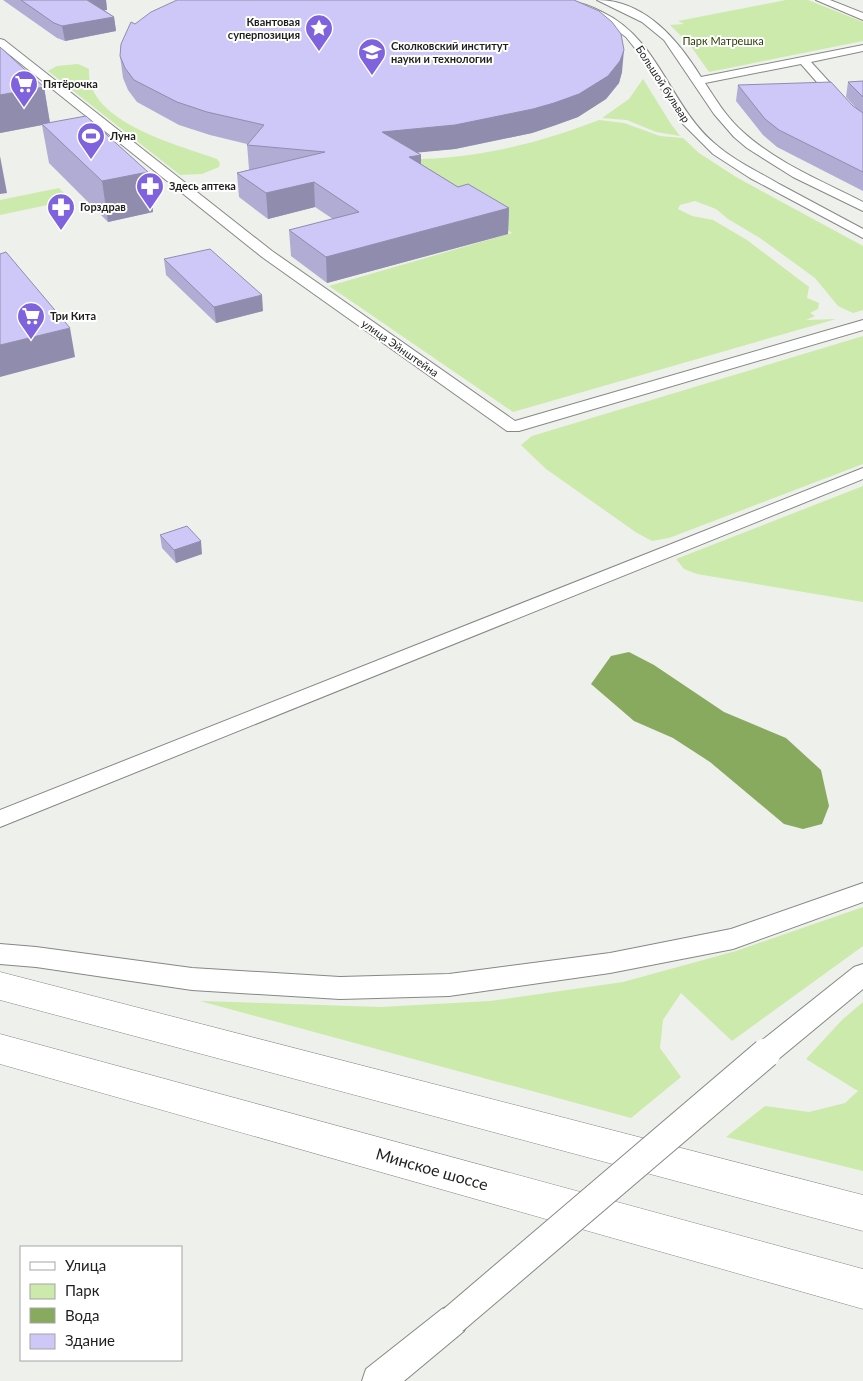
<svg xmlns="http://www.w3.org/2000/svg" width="863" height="1381" font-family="Lato,sans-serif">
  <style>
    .green { fill: #cceaab }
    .water { fill: #88aa5f }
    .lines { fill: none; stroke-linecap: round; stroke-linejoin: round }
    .minor-casing { stroke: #868884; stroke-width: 2 }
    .trunk-casing { stroke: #868884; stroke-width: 1 }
    .minor { fill: #fff; fill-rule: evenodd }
    .trunk { fill: #fff; fill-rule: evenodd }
    .minor-bridge-casing { stroke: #868884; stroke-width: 31; stroke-linecap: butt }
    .minor-bridge { stroke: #fff; stroke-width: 29 }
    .wall { fill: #b0acd4 }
    .shaded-wall { fill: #908cad }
    .building { fill: #cdc8f7; stroke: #908cad }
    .labels { text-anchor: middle; stroke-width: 4; stroke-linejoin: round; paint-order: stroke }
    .far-poi-label { font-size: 11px; font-weight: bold; fill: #1f1f1e; stroke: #fff; text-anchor: start }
    .far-park-label { font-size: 11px; fill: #293e05; stroke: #fff }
    .far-street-label { font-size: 11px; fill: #1f1f1e; stroke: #fff }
    .near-street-label { font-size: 16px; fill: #1f1f1e; stroke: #fff }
  </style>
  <rect width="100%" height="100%" fill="#eef0eb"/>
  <path class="green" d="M786,0H808L863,22V41L709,72L690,45L670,25L684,24L678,21Z
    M78,64L89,69C85,122 179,145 217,159L220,163L219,167L202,174L180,175L48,71L57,66Z
    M643,79L671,124L680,136L656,132L627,120L602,118L629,99Z
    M599,120L624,123L660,136L683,138L699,153L736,177L863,246V310L853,313L838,306L815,278L760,238L728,219L716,209L695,201L680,205L678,209L692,216L713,220L747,240L809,287L807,298L819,303L818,309L810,313L815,316L806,320L836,319L513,412L329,286L512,233L391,159C463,162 532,146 599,120Z
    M59,188L71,200L0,215V200Z
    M863,336V464L669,538L652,541L637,533L546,469L521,445L532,436Z
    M863,486V602L697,574L684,569L676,559Z
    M863,907V946L732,1041L681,993L663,1020L660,1048L681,1077L631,1118L200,1001L380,1007L490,1001L623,982L736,951Z
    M863,1002V1171L726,1137L765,1106L809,1112L845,1103L858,1091L806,1059L842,1020Z"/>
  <path class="water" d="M629,652L654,665L724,712L786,738L821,770L829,806L822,824L803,829L784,824L710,762L673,738L634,721L591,684L611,656Z"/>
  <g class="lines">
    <g class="minor-casing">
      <path id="minor" d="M558,0C574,0 587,4 602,12C659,39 669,104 714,143C733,160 757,171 779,184C807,199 835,214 863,229V238L750,178L713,154L683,124L641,56L626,37L600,18Z
        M597,0C645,0 678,40 701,77L863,45V51L811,62L863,119V129L851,121L801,64L705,83C716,100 727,118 743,132C777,163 822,181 863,202V211L793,177L747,148L734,137L714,114L664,40L642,22Z
        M816,0H830L863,13V20Z
        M0,39L4,40L272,251L515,421L863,320V330L519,431H507L262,257L0,47Z
        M863,468V479L0,827V810Z
        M863,883V902L733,949L610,973L449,996L340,999L192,990L36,967L0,964V944L36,947L192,968L340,977L449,974L610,953L731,929Z
        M863,964V989L776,1061L766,1065L756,1061L752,1053L756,1045L854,967Z
        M453,1304L464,1309L469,1320L464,1331L404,1381H362L366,1369L442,1309Z"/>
    </g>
    <g class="trunk-casing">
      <path id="trunk" d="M0,972L863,1195V1231L0,1000Z
        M0,1034L863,1269V1309L0,1064Z"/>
    </g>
    <use href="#minor" class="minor"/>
    <use href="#trunk" class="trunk"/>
    <g class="minor-bridge-casing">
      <path id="minor-bridge" d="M453,1320L766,1053"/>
    </g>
    <use href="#minor-bridge" class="minor-bridge"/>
  </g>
  <path class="wall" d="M3,0H106L107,10H104L114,17L116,31L65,41L57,38Z
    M135,24L622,72L619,83L606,99L578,117L553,126L532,133L455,149L417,152L421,155V164L458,187L509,208L508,234L327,283L291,256L289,230L333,219L315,207L268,219L239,197L237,173L251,169H249L247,144L210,135L179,125L137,102L128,90L123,78L120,56Z
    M0,47L44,87L50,122L148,172L153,212L108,222L49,163L42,125L0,133Z
    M863,81V191L777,147L763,135L736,101L738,85L856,108L846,97L848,82Z
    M164,259L263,311L216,323L166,275Z
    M160,535L202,554L176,563L162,548Z"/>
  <path class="shaded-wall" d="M85,0H106L107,10L87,13Z
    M114,17L116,31L65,41L62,26Z
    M624,50L622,72L619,83L606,99L578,117L553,126L532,133L455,149L383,156L382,132Z
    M44,87L50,124H42V125L0,133V95Z
    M421,155V179L409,157Z
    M0,156L7,193L0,194Z
    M148,172L153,212L108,222L102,181Z
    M314,182L315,207L268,219L266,193Z
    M509,208L508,234L327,283L326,257Z
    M262,295L263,311L216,323L214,307Z
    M70,328L75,357L0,377V345Z
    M201,541L202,554L176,563L174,550Z"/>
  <path class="building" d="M21,0H87L114,17L62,26L54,23Z
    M177,0H574L599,11L612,22L621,34L624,50L620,61L608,76L579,94L554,103L533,109L455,125L382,132L421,155L409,157L458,187L468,184L509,208L326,257L289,230L359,212L314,182L266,193L237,173L325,152L247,145L264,125L207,112L177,102L134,80L125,68L120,56L121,44L131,22L135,24L151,12Z
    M0,47L44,87L0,95Z
    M863,81V97L848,82Z
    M831,82L853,106L863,113V172L779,130L765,119L738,85Z
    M86,116L148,172L102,181L42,124Z
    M210,249L262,295L214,307L164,259Z
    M6,252L70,328L0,345V254Z
    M187,526L201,541L174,550L160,535Z"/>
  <defs>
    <g id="sight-pin" transform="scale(1.4375)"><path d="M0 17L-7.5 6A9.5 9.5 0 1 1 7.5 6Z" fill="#7f62dd" stroke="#fff"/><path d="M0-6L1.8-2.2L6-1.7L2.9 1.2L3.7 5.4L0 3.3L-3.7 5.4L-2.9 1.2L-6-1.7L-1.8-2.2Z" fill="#fff"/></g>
    <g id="university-pin" transform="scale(1.4375)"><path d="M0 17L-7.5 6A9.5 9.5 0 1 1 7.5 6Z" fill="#7f62dd" stroke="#fff"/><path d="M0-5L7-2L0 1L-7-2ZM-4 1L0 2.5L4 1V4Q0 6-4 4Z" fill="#fff"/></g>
    <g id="supermarket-pin" transform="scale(1.4375)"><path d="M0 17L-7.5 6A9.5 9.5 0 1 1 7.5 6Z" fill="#7f62dd" stroke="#fff"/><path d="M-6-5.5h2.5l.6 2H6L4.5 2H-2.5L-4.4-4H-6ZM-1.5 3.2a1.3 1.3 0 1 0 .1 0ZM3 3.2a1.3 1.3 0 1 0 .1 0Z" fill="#fff"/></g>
    <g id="stadium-pin" transform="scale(1.4375)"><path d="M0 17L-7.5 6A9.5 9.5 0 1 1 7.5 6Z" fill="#7f62dd" stroke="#fff"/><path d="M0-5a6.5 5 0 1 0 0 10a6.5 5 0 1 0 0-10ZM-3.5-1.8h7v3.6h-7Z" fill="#fff"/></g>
    <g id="pharmacy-pin" transform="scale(1.4375)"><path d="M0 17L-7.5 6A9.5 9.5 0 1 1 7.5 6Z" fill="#7f62dd" stroke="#fff"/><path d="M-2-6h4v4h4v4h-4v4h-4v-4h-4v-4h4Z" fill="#fff"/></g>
  </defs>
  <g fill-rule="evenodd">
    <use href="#sight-pin" x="319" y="28"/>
    <use href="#university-pin" x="372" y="52"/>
    <use href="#supermarket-pin" x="24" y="84"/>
    <use href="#stadium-pin" x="91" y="136"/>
    <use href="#pharmacy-pin" x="150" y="186"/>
    <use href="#pharmacy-pin" x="61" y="207"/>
    <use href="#supermarket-pin" x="31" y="316"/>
  </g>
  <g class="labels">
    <g class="far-poi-label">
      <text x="300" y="26" text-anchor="end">Квантовая<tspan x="300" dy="13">суперпозиция</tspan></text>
      <text x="391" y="50">Сколковский институт<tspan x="391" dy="13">науки и технологии</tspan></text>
      <text x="43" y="88">Пятёрочка</text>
      <text x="110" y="140">Луна</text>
      <text x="169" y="190">Здесь аптека</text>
      <text x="80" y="211">Горздрав</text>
      <text x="50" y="320">Три Кита</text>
    </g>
    <g class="far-park-label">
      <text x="723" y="45">Парк Матрешка</text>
    </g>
    <g class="far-street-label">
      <text transform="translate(663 84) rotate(57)" y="4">Большой бульвар</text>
      <text transform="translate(400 348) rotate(35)" y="4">улица Эйнштейна</text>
    </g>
    <g class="near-street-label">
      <text transform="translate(432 1169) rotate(16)" y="6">Минское шоссе</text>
    </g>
  </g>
  <rect x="20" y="1246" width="162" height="115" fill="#ffffff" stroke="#a5a5a5"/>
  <rect x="30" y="1262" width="25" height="8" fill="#ffffff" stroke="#a5a5a5"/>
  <text x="65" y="1271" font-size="15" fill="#1f1f1e">Улица</text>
  <rect x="30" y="1284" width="25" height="15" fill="#cceaab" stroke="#a5a5a5"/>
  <text x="65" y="1296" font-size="15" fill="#1f1f1e">Парк</text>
  <rect x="30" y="1308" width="25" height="15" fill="#88aa5f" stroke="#a5a5a5"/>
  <text x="65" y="1321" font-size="15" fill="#1f1f1e">Вода</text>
  <rect x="30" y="1334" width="25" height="15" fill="#cdc8f7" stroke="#a5a5a5"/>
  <text x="65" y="1346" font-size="15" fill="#1f1f1e">Здание</text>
</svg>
